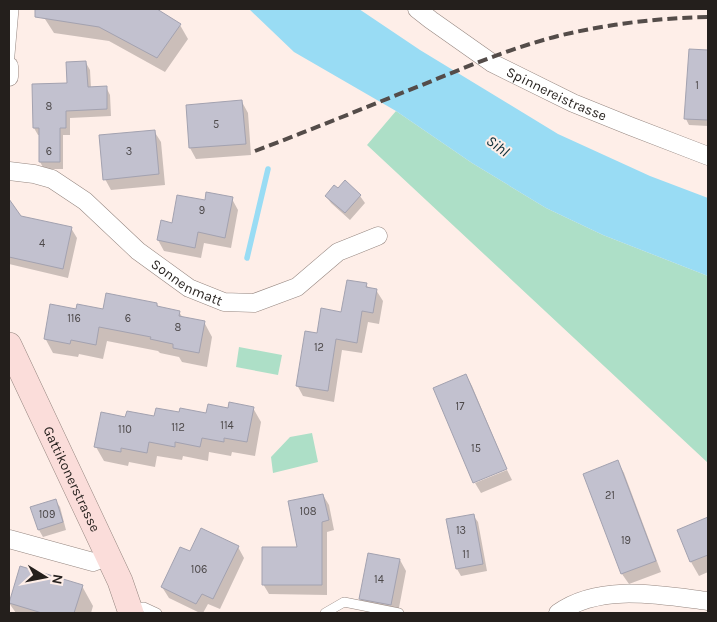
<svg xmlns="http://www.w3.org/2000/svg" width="717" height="622" font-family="Karla,sans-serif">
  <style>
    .green { fill: #addfc7 }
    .water { fill: #99dcf4 }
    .shadow { fill: #0003 }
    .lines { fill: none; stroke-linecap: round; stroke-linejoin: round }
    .stream { stroke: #99dcf4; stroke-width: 5.5 }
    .building { fill: #c2c1cf; stroke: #a3a2b0 }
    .lane-casing { stroke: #968781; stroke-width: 10 }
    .street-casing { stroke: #968781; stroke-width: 19 }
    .secondary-casing { stroke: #968781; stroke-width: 26 }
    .lane { stroke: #fff; stroke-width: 9 }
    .street { stroke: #fff; stroke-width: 18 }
    .secondary { stroke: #fbddda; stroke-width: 25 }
    .rail { stroke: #544c49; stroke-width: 4; stroke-dasharray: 10 5; stroke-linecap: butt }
    .labels { text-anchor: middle; stroke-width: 4; stroke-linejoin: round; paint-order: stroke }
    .number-label { font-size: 11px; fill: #4c4849 }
    .street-label { font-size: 14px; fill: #241f1c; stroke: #feeee8 }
    .water-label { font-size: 15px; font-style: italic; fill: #0d2e38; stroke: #feeee8 }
  </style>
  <rect width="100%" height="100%" fill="#feeee8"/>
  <path class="green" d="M396,111L472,163L546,208L603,235L708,276V463L367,145Z
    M239,347L282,355L278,375L236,367Z
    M312,433L318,462L273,473L271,457L290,437Z"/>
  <path class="water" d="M249,9H359L420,50L558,134L650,176L708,198V276L603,235L546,208L472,163L396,111L294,52Z"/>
  <path class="shadow" d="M47,9H155L180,25L188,39L165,72L109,41L54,33L45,19Z
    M690,50L708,52V126L689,125L686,119Z
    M86,63L90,70L91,88L106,87L110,95L111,116L70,118V135H63V169H44L40,162V135H38L34,128Z
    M242,102L248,113L251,155L196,159L190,148Z
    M154,131L161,142L165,185L111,190L105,179Z
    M338,190L360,196L365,203L350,220L331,203L326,196Z
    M232,199L238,210L231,248L204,243L201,258L164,251L158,240L173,224L206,201Z
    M9,207L13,208L20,218L71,228L77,238L68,278L9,264Z
    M366,284L369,289L376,290L383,301L379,324L368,322L362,353L342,350L334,402L303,396L297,385L318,334L342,313Z
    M157,304L159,308L179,312L183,318L204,322L212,337L207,367L182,362L179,357L160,353L158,351L107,341L103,359L79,354L78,357L53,353L45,338L77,311L104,310Z
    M466,375L472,386L506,467L474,481Z
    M253,408L261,422L255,456L232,452L231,456L209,452L208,461L183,456L182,460L157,456L155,467L129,462L128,466L104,461L96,447L126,418L155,417L180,414H207L229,410Z
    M618,462L624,473L661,572L629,584L622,574Z
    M507,470L512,480L481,493L475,483Z
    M323,495L329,505L334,530L327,532V595L269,594L263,584L298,548Z
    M55,500L60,507L66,530L43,537L39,530Z
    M473,515L478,522L487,571L461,576L457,569L448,520Z
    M708,518V572L699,576L691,562L678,530Z
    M238,547L244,558L220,609L208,604L203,613H200L169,598L162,587L190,553Z
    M400,560L406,571L398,613L366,609L360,598Z
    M82,586L93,606L91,613H16L9,603Z
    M457,612H485L486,613H457Z"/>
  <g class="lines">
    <path class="stream" d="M247,258L268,169"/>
  </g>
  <path class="building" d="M35,9H157L181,24L157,58L99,27L35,17Z
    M689,49L708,50V120L684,119Z
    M86,61L88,87L107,86V109L66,111V128H60V162H39V128H33L32,84L67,83L66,62Z
    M242,100L246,144L189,148L186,105Z
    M155,130L159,174L103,180L99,135Z
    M345,180L361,195L345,213L325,196L334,185L338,188Z
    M206,192L233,197L225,238L198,232L195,248L157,240L161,220L172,223L177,195L205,200Z
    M9,199L21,216L72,227L63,269L9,257Z
    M347,280L367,283L366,287L377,289L373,313L362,311L357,343L336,339L328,391L296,386L305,331L317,333L321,308L341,312Z
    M106,293L157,303V306L180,311L179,316L205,321L199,353L173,348V344L150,339L151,337L99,327L96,345L71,340L70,344L44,339L50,304L76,309L77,304L103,309Z
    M466,374L507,469L473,483L433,388Z
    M229,402L254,407L247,442L224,438V442L202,438L200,447L175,442V447L149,442L147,453L121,448V452L94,447L101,412L125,417L127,411L154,416L156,408L179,412L180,408L206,413L208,404L228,408Z
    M618,460L656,561L621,574L583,474Z
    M323,494L329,520L322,522V585H262V547H297L288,501Z
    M56,499L63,522L38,530L30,507Z
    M474,514L483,564L456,569L446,519Z
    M708,517V555L690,562L677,530Z
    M201,528L239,546L213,599L202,594L196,604L161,587L180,547L190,551Z
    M368,553L400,559L391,605L359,599Z
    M20,566L83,585L74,613H42L9,603Z"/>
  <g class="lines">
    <g class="lane-casing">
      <path id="lane" d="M9,66L14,9
        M132,608L144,607L157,613
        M325,613L344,602L399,613"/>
    </g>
    <g class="street-casing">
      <g id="street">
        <path id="s1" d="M417,9L431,20L492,63L573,103L630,126L708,156"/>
        <path d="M9,77V66"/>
        <path id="s2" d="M9,171L34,174L52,179L85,201L138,251L189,288L224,302L254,303L297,287L338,252L378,236"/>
        <path d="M9,539L93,562L109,556"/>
        <path d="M558,613C600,583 660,595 708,601"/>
      </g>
    </g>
    <g class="secondary-casing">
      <g id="secondary">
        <path id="s3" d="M9,345L120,581L131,613"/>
      </g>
    </g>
    <use href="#lane" class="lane"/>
    <use href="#street" class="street"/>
    <use href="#secondary" class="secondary"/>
    <path class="rail" d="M255,151C311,130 366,107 422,85C466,67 511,48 558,36C607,24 658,18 708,17"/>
  </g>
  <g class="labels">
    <g class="number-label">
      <text x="697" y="89">1</text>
      <text x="49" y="110">8</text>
      <text x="216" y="128">5</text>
      <text x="49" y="155">6</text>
      <text x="129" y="155">3</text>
      <text x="202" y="214">9</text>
      <text x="42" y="247">4</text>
      <text x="74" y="322">116</text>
      <text x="128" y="322">6</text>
      <text x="178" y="331">8</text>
      <text x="319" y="351">12</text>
      <text x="460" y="410">17</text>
      <text x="227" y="429">114</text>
      <text x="178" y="431">112</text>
      <text x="125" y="433">110</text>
      <text x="476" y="452">15</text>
      <text x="610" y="499">21</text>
      <text x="308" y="515">108</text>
      <text x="47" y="518">109</text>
      <text x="461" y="534">13</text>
      <text x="626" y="544">19</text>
      <text x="466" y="558">11</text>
      <text x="199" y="573">106</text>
      <text x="379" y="583">14</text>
    </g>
    <g class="street-label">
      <text dy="5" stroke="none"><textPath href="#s1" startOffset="164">Spinnereistrasse</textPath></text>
      <text dy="5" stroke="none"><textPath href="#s2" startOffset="215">Sonnenmatt</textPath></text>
      <text dy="5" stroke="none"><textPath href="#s3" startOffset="148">Gattikonerstrasse</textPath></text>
    </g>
    <g class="water-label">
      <text transform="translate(498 146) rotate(37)" y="5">Sihl</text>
    </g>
  </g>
  <rect width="717" height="622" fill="none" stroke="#241f1c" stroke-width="20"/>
  <g transform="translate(45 577) rotate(100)" stroke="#feeee8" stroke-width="4" paint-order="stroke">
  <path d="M0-4L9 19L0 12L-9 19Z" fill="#241f1c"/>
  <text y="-8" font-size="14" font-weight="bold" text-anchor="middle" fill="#241f1c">N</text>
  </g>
</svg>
